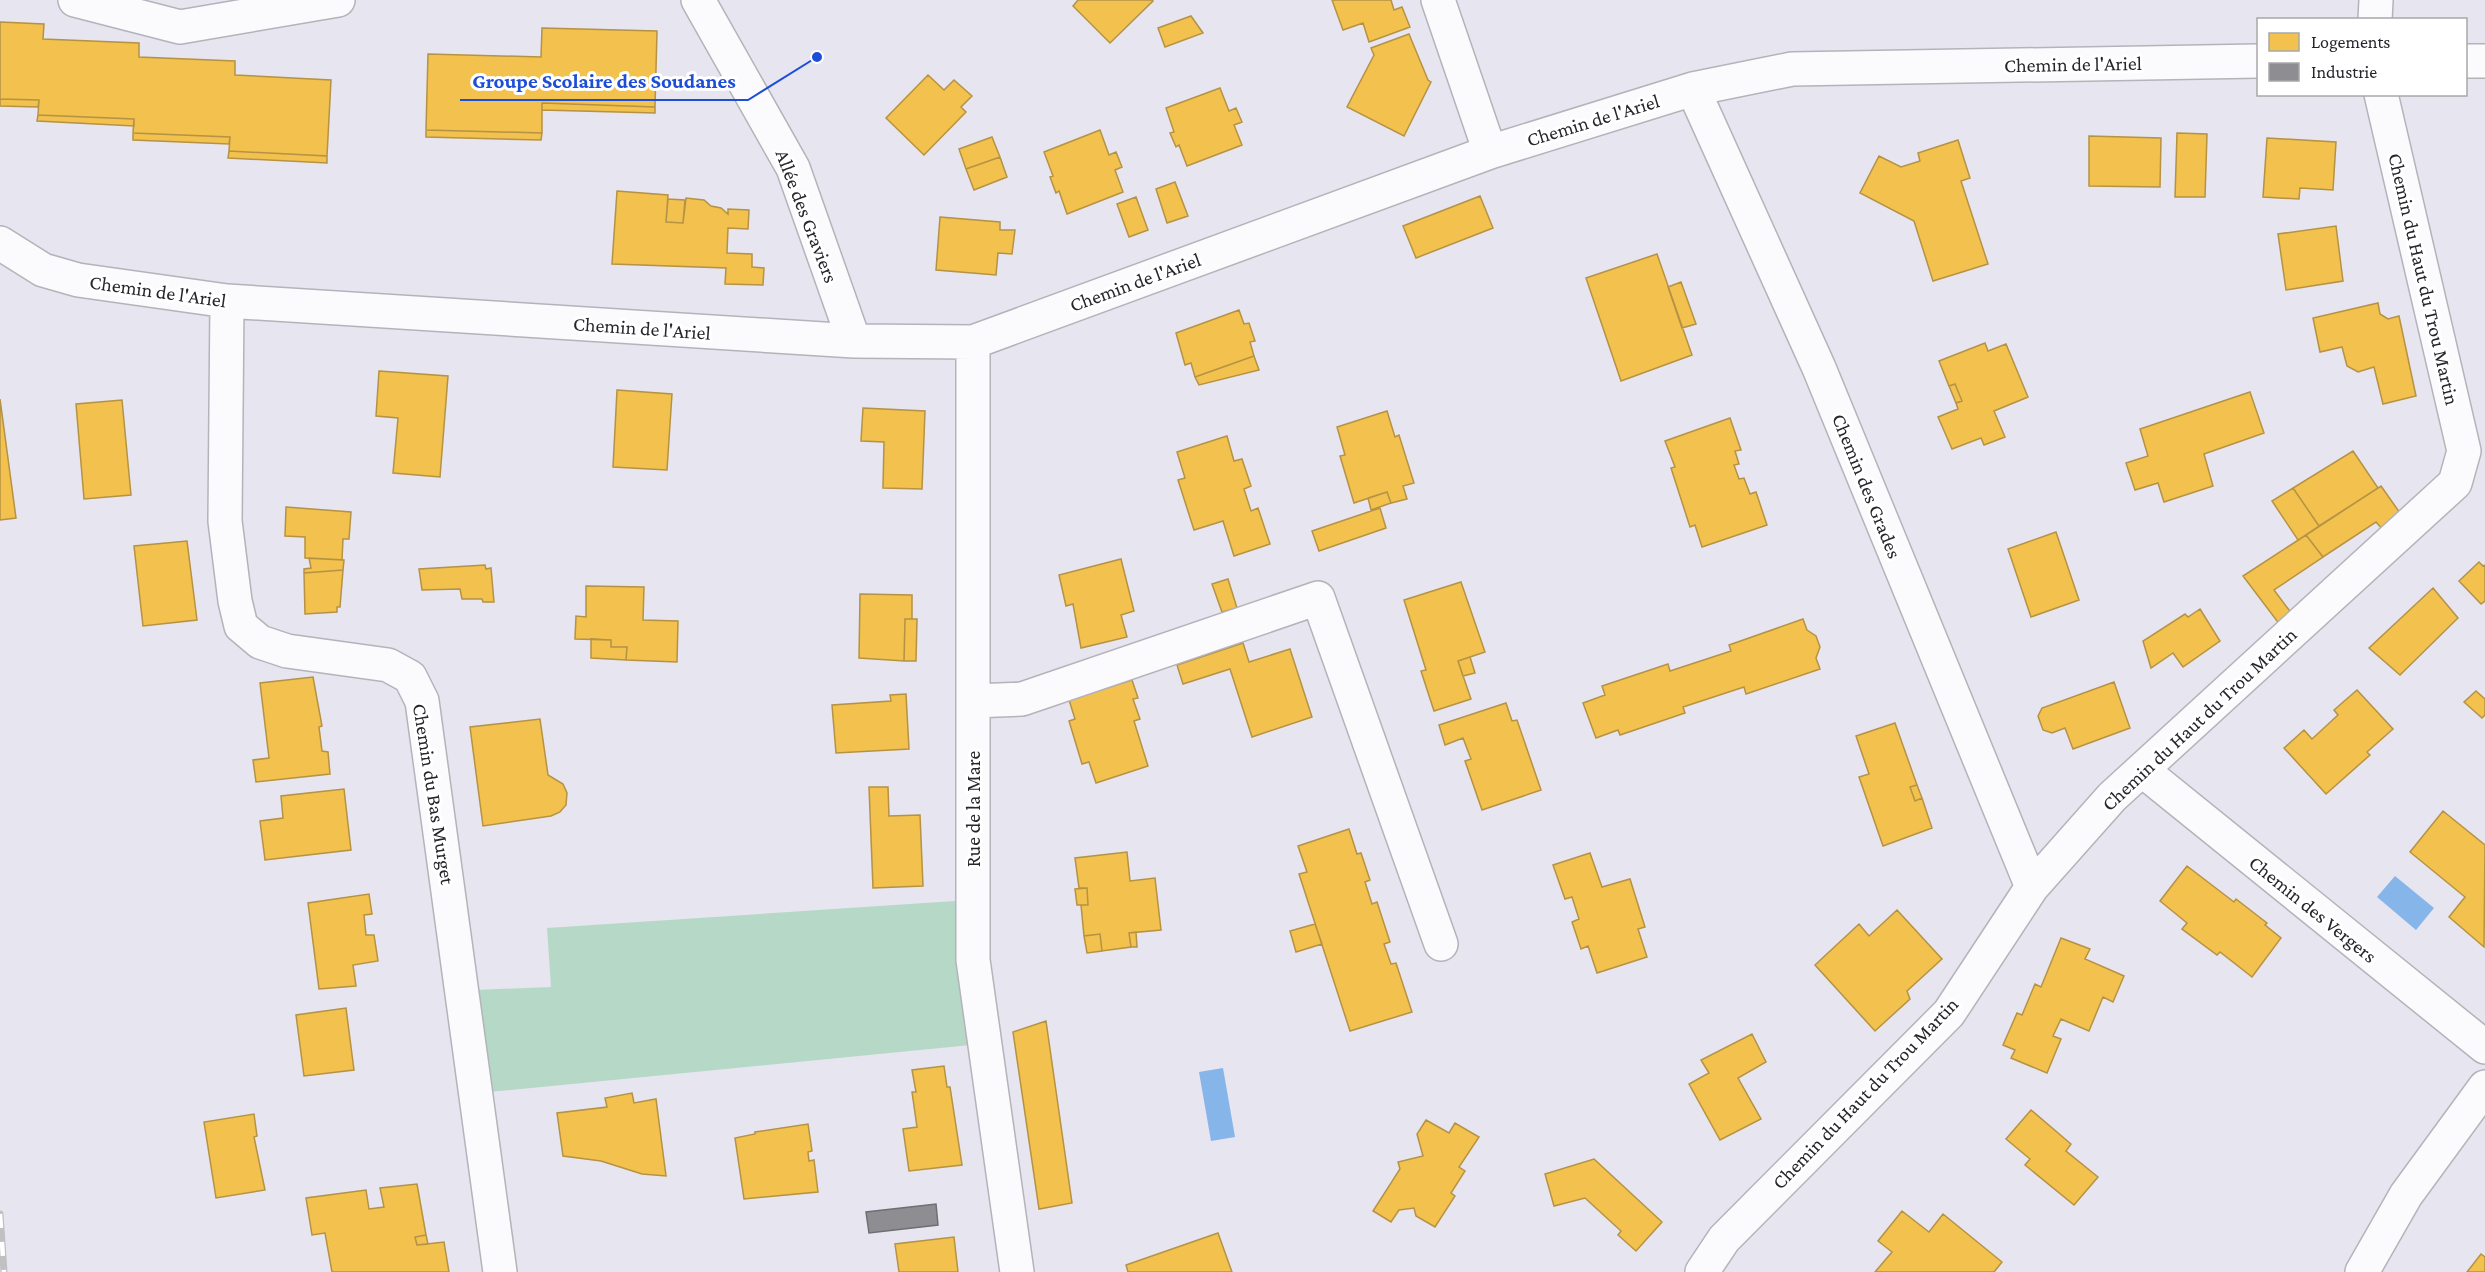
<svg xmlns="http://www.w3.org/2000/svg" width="2485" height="1272" font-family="'Crimson Pro',serif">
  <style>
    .green { fill: #b6d8c7 }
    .water { fill: #86b5ea }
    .homes { fill: #f2c14e; stroke: #b59244; stroke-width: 1.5 }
    .industry { fill: #8d8d92; stroke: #6e6e73; stroke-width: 1.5 }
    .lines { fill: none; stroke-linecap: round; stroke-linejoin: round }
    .street-casing { stroke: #b4b3ba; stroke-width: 36 }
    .street { stroke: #fbfbfd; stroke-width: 33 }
    .rail-casing { stroke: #c0bfc2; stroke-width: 7 }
    .rail { stroke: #fff; stroke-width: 4.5; stroke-dasharray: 14; stroke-linecap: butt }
    .labels { text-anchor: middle; stroke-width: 6; stroke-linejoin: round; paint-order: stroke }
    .street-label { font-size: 20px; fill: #26252b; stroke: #fff }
    .leader { fill: none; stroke: #1d4ed8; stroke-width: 2 }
    .callout-dot { fill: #1d4ed8; stroke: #fff; stroke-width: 2 }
    .callout-label { font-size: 21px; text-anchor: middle; font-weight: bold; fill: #1d4ed8; stroke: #fff; stroke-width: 6; stroke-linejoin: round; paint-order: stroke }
  </style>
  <rect width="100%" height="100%" fill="#e7e5ef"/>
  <path class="green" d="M955,901L971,1045L489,1092L475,990L551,987L547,928Z"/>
  <path class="water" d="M2395,876L2434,908L2416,930L2377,897Z
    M1223,1068L1235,1137L1211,1141L1199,1072Z"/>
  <path class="homes" d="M1078,0H1152L1153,1L1110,43L1073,6Z
    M1332,0H1391L1394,10L1402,7L1410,27L1369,42L1363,23L1343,30Z
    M1191,16L1203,33L1165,47L1158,28Z
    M0,22L44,24L43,39L139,43V57L235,61V75L331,80L327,156L229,151L230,137L133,133L134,119L38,115L39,100L0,99Z
    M542,28L657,31L655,107L542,103V133L426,130L428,54L541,57Z
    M1409,34L1428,80L1431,82L1404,136L1347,107L1374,55L1371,48Z
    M928,75L944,90L954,80L972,96L961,107L966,112L924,155L886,118Z
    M1220,88L1229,111L1236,108L1242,122L1234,125L1242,145L1187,166L1179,145L1176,147L1170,133L1174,132L1166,108Z
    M0,99L39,100L38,107L0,106Z
    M542,103L655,107V113L542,110Z
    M38,115L134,119V126L37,121Z
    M426,130L542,133L541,140L426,137Z
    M1100,130L1109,155L1116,152L1122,167L1115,170L1123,192L1067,214L1059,191L1056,193L1050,177L1053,176L1044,152Z
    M133,133L230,137L229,144L133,140Z
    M2177,133L2207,134L2205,197H2175Z
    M2089,136L2161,138L2160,187L2089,186Z
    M992,137L1000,157L966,169L959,149Z
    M2267,138L2336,142L2333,190L2300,188L2299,199L2263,197Z
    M1958,140L1970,178L1961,181L1988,264L1933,281L1914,221L1860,193L1879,156L1901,167L1920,161L1918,153Z
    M229,151L327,156V163L228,158Z
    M1000,157L1007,177L974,190L966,169Z
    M1175,182L1188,216L1167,223L1156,189Z
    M617,191L668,195L666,222L683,223L686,198L704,200L711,206L721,208L728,214V209L749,210L748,229L728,228L727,253L752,254V267L764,268L763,285L725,284L726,268L612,264Z
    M1480,196L1493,228L1416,258L1403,226Z
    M1136,197L1148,230L1129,237L1117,204Z
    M668,199L685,200L683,223L666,222Z
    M940,217L1000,222V230H1015L1012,254L998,253L996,275L936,270Z
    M2336,226L2343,281L2286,290L2278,234Z
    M1657,254L1692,355L1621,381L1586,278Z
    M1681,282L1696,324L1682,328L1668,287Z
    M2378,303L2380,314L2388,319L2399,316L2416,396L2383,404L2374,367L2358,372L2347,366L2342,347L2320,352L2313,318Z
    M1239,310L1244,324L1249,323L1255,341L1250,342L1254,356L1195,377L1191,363L1185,365L1176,333Z
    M1985,343L1988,351L2006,344L2028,397L1994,411L2005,437L1984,445L1981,438L1952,449L1938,417L1958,409L1956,403L1962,401L1955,384L1949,386L1939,361Z
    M1254,356L1259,370L1199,385L1195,377Z
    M379,371L448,376L440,477L393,473L398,418L376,416Z
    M1955,384L1962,401L1956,403L1949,386Z
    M617,390L672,394L667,470L613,467Z
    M2250,392L2264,433L2204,454L2213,486L2164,502L2158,483L2135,490L2126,463L2148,456L2140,429Z
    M0,399L16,518L0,520Z
    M122,400L131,495L84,499L76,404Z
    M863,408L925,411L922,489L883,488L884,442L861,441Z
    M1387,411L1395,437L1399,435L1414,483L1403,486L1407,499L1391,503L1387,492L1354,503L1340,456L1345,455L1337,427Z
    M1730,418L1741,450L1735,451L1739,464L1734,465L1739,479L1744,478L1750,494L1756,492L1767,525L1702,547L1695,525L1690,527L1671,468L1675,467L1665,441Z
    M1227,436L1234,461L1242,459L1251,486L1244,489L1251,511L1258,508L1270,544L1234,556L1223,521L1194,530L1178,480L1185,478L1177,452Z
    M2353,451L2378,488L2319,526L2293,488Z
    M2381,486L2400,513L2383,530L2376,522L2323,557L2306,535Z
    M2293,488L2319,526L2298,540L2272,501Z
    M1387,492L1391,503L1371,510L1368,498Z
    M286,507L351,512L349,539H343L342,560L305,558V537L285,536Z
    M1380,508L1386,528L1319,551L1312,531Z
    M2056,532L2079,600L2031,617L2008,549Z
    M2306,535L2323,557L2274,590L2292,614L2280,625L2243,576Z
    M187,541L197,620L143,626L134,546Z
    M309,558L344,560L343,570L304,573V569L311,568Z
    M1121,559L1134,611L1121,615L1127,637L1081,648L1073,604L1066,606L1059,575Z
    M2479,562L2483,566L2485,565V601L2481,604L2459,581Z
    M485,565L486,569L491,568L494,602H483L482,599H462L460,589L422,590L419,569Z
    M343,570L340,607H337V612L305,614L304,573Z
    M1228,579L1237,608L1222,612L1212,584Z
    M1461,582L1485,652L1458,661L1471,699L1434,711L1421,671L1426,670L1404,600Z
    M586,586L644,587L643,620L678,621L677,662L626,660L627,647H611V640L575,639L576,616L586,617Z
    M2433,588L2458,618L2400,675L2369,648Z
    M860,594L912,595V619H905L904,661L859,658Z
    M2200,609L2220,641L2183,667L2173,653L2151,668L2143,641L2185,614L2188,617Z
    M905,619H917L916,661H904Z
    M1803,619L1807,630L1816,636L1820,647L1816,658L1820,669L1746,694L1744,687L1683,707L1685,713L1620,735L1618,730L1596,738L1583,703L1605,695L1602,686L1668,664L1670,671L1731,651L1729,645Z
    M591,639L611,640V647H627L626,660L591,658Z
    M1243,643L1249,662L1290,649L1312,717L1252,737L1230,669L1183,684L1177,665Z
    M1470,657L1475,673L1463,676L1458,661Z
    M313,677L322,726L319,727L322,751L328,752L330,774L256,782L253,760L269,758L260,683Z
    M1132,680L1138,698L1133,699L1140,719L1134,721L1148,766L1096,783L1089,762L1082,764L1069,721L1075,719L1069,700Z
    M2114,682L2130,728L2073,749L2065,728L2052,733L2043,730L2038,716L2042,708Z
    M2357,690L2393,729L2367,752L2370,755L2326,794L2284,748L2304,730L2312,739L2338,715L2334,710Z
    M2476,691L2485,699V715L2482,718L2464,702Z
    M906,694L909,749L836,753L832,705L891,701L890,695Z
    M1506,703L1512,721L1517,720L1541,790L1482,810L1465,761L1471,759L1463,738L1445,745L1439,725Z
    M540,719L548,775L563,784L567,793L566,805L560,812L551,816L483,826L470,727Z
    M1895,723L1917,785L1910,787L1915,801L1922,798L1932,828L1883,846L1859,777L1869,774L1856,736Z
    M1917,785L1922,798L1915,801L1910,787Z
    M869,787H888L889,816L920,815L923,886L873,888Z
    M344,789L351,850L265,860L260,821L283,818L281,796Z
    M2443,811L2485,845L2484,947L2449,917L2465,897L2410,852Z
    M1349,829L1357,854L1361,853L1370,880L1365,882L1372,904L1377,902L1390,942L1384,944L1391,964L1396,963L1412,1012L1350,1031L1299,874L1307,872L1298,846Z
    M1127,852L1130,881L1155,878L1161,930L1129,933L1131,947L1102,951L1100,934L1084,936L1081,905H1088L1087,888H1079L1075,858Z
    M1590,853L1602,887L1630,879L1645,927L1638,929L1647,957L1597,973L1588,946L1581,949L1572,922L1579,919L1572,897L1565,899L1553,865Z
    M2187,866L2234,902L2236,899L2267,923L2265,925L2281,938L2252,977L2220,952L2217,955L2182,929L2187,923L2160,901Z
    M1087,888L1088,905H1077L1075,889Z
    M369,894L372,914L364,915L366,935H374L378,961L353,965L356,986L319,989L308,903Z
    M1897,910L1942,959L1907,991L1910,999L1875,1031L1815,965L1859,924L1869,936Z
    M1315,924L1322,944L1296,952L1290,931Z
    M1136,932L1137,947H1131L1129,933Z
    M1100,934L1102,951L1087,953L1084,936Z
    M2061,938L2090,949L2085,959L2124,976L2113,1002L2103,997L2089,1031L2061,1019L2053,1036L2061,1039L2047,1073L2011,1058L2015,1050L2003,1045L2017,1013L2022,1015L2035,984L2041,987Z
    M346,1008L354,1070L304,1076L296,1015Z
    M1046,1021L1072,1203L1039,1209L1013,1032Z
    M1752,1034L1766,1062L1738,1078L1761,1119L1720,1140L1689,1084L1709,1073L1701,1060Z
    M944,1066L947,1087H950L962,1165L909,1171L903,1129L917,1127L912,1092H916L912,1070Z
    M632,1093L634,1103L656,1099L666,1176L642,1174L601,1161L563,1156L557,1113L607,1107L605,1098Z
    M2031,1110L2071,1144L2066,1151L2098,1177L2074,1205L2025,1165L2030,1159L2006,1139Z
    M254,1114L257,1136L254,1137L265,1190L216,1198L204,1122Z
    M1426,1120L1449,1133L1455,1123L1479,1137L1459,1167L1465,1171L1451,1193L1455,1196L1435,1227L1416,1216L1414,1208L1399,1210L1391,1222L1373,1211L1400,1169L1398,1162L1423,1156L1417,1134Z
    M808,1124L812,1151L808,1152L809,1161L814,1160L818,1192L744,1199L735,1138L755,1134V1132Z
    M1594,1159L1662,1222L1636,1251L1618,1235L1621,1231L1585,1198L1554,1206L1545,1174Z
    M417,1184L426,1235L415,1237L417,1245L444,1242L449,1272H332L325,1233L312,1235L306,1198L366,1190L369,1209L384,1207L380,1188Z
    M1902,1211L1929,1232L1943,1214L2002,1262L1994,1272H1875L1892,1252L1878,1241Z
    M1218,1233L1232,1272H1128L1126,1265Z
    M426,1235L428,1244L417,1245L415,1237Z
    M954,1237L958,1272H899L895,1244Z
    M2481,1254L2485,1257V1272H2467Z"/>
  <path class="industry" d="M936,1204L938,1225L869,1233L866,1212Z"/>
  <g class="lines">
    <g class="street-casing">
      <path id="street" d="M75,0L180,27L338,0
        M698,0L793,168L854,341
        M1438,0L1490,152
        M2375,20L2376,0
        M2466,61H2485
        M1693,89L1819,368L2032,887
        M0,243L43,270L78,280L227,301L854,341L973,342L1490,152L1693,89L1792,69L2258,61
        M227,301L225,521L235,601L241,626L260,642L287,651L388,665L410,677L422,701L500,1272
        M973,342V960L1017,1272
        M973,701L1022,699L1318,598L1441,944
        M2142,770L2485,1047
        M1702,1272L1724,1239L1949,1013L2032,887L2112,797L2455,483L2464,451L2381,94
        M2362,1272L2406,1195L2485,1087"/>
    </g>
    <use href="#street" class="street"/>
    <g class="rail-casing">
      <path id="rail" d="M0,1214L4,1272"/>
    </g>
    <use href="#rail" class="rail"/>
  </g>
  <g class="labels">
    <g class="street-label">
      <text transform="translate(2073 64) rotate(-1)" y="7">Chemin de l'Ariel</text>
      <text transform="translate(1593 120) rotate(-17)" y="7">Chemin de l'Ariel</text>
      <text transform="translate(807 216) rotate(69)" y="7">Allée des Graviers</text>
      <text transform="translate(2424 279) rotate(77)" y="7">Chemin du Haut du Trou Martin</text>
      <text transform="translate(1135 282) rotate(-20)" y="7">Chemin de l'Ariel</text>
      <text transform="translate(158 291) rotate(8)" y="7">Chemin de l'Ariel</text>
      <text transform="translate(642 328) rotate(4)" y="7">Chemin de l'Ariel</text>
      <text transform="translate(1867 486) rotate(68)" y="7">Chemin des Grades</text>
      <text transform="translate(2199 719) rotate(-43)" y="7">Chemin du Haut du Trou Martin</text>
      <text transform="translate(434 794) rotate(81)" y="7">Chemin du Bas Murget</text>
      <text transform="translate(973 809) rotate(-90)" y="7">Rue de la Mare</text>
      <text transform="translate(2313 909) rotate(39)" y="7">Chemin des Vergers</text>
      <text transform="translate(1865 1093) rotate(-46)" y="7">Chemin du Haut du Trou Martin</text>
    </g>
  </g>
  <path class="leader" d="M817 57L748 100H460"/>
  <circle class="callout-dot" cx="817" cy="57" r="6"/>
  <g class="callout-label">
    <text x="604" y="88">Groupe Scolaire des Soudanes</text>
  </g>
  <rect x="2257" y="18" width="210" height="78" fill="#ffffff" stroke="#a8a8aa" stroke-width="1.5"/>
  <rect x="2269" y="33" width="30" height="18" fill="#f2c14e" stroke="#a8a8aa" stroke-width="1.5"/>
  <text x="2311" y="48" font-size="18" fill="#26252b">Logements</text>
  <rect x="2269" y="63" width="30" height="18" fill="#8d8d92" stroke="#a8a8aa" stroke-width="1.5"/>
  <text x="2311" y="78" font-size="18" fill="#26252b">Industrie</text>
</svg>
